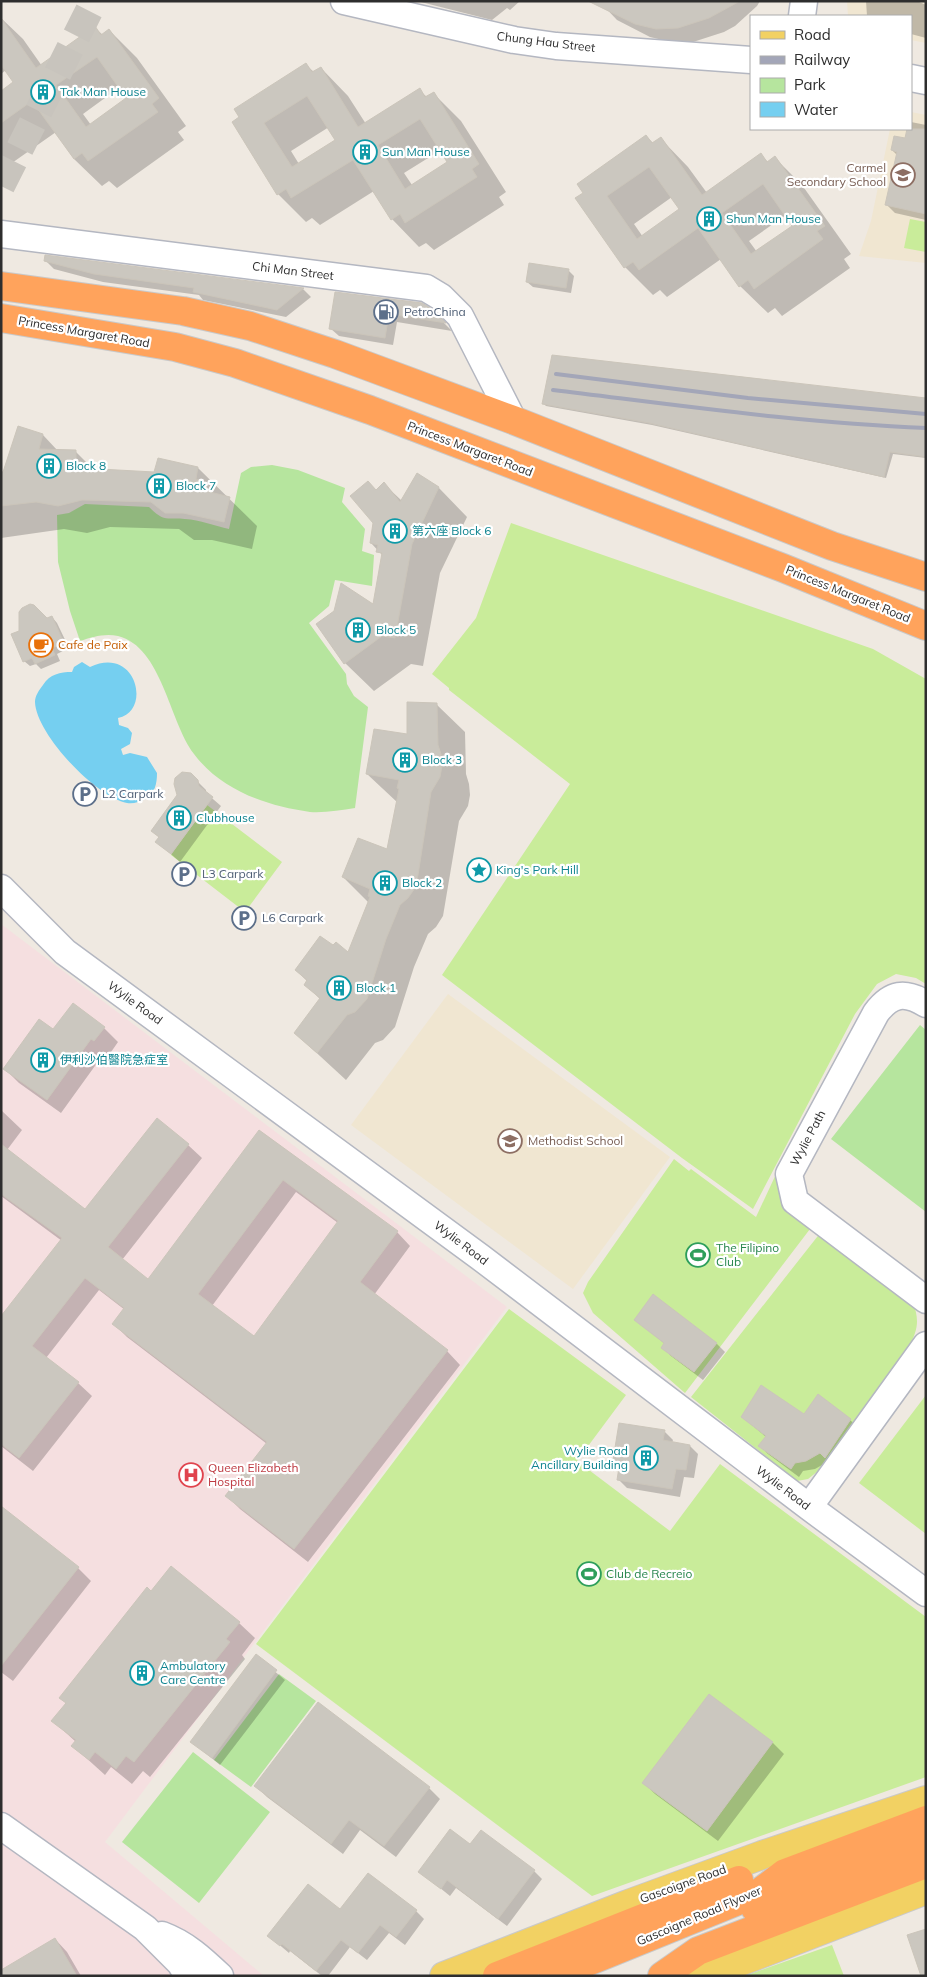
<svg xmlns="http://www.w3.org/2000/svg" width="927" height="1977" font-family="Mulish,'Noto Sans TC',sans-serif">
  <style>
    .education { fill: #f0e6d1 }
    .medical { fill: #f5dfe0 }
    .green { fill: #b6e59e }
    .pitch { fill: #c9ec9a }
    .water { fill: #75cff0 }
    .shadow { fill: #0003; fill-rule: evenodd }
    .building { fill: #cbc7bf; stroke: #cbc5ba; fill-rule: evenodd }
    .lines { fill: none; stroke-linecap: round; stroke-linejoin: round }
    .highway-tunnel { stroke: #c8c4bd; stroke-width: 28; stroke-dasharray: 28 14; stroke-linecap: butt }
    .minor-casing { stroke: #b4b7c1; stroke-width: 29 }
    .major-casing { stroke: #c9c9c9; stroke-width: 30 }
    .highway-casing { stroke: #c9c9c9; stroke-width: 30 }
    .minor { stroke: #fff; stroke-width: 26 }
    .major { stroke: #f2d163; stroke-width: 28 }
    .highway { stroke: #ffa35c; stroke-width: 28 }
    .rail { stroke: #a3a6b8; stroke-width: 4 }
    .labels { text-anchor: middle; stroke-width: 4.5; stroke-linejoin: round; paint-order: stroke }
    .street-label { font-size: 12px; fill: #2e2e2e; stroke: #fff }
    .culture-label { font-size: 12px; fill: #0d838f; stroke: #fff; text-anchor: start }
    .education-label { font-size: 12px; fill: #785e54; stroke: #fff; text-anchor: end }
    .service-label { font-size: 12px; fill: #4e5e75; stroke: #fff; text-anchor: start }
    .food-label { font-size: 12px; fill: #c56008; stroke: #fff; text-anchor: start }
    .leisure-label { font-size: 12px; fill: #27864d; stroke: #fff; text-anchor: start }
    .health-label { font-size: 12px; fill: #be3a42; stroke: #fff; text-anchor: start }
  </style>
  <rect width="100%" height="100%" fill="#efe9e1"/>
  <path class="education" d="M847,1H926V43L911,40V16H848Z
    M911,112L926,115V263L859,256L871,221L890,129H911Z
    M448,994L670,1157L573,1289L351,1125Z"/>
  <path class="medical" d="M1,924L507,1307L105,1842L264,1976H1Z"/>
  <path class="green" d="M272,465L298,470L345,488L342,502L365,529L362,551L374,555L372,586L335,580L329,606L309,623L346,674L347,684L354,696L368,707L355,808C341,810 325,813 310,812C266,806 221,790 194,754C169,721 162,647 118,636C105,633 92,637 80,641L70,611L58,562L57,515L69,513L85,504L149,507C165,523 166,517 185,519C200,520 215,526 229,529L241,473L251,467Z
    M920,1025L926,1030V1212L831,1139Z
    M279,1674L316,1701L251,1787L214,1760Z
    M193,1752L270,1812L199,1903L122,1842Z"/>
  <path class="pitch" d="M910,219L926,222V252L904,248Z
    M511,523L873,649L926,679V984L916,978L896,974L877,984L855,1014L753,1209L682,1158L442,975L570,784L449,690V688L432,674L476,618Z
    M207,805L282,862L245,912L171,855Z
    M784,1157L791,1211L810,1229L685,1393L593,1313L583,1293L588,1282L674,1159L689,1171L691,1169L756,1217Z
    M821,1232L912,1300C920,1320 918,1329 909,1347L823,1467L808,1479L797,1481L691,1397Z
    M509,1309L626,1395L577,1461L670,1531L720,1464L926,1617V1777L592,1896L256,1644Z
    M926,1395V1534L859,1483Z
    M832,1945L844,1976H744Z"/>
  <path class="water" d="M82,662L90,667C137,645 152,712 118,718L119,725L128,728L132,733L130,744L121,749L123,755L130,753L147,757L157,773C157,784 155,793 145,799C140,802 133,804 127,803C96,797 36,734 35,702C35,696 39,690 43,685C50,674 60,672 72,672L74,667Z"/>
  <path class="shadow" d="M417,1H520L510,10L507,8L492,20Z
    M599,1H760L757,6L735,26L724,32L693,42H671L650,37L617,20Z
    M866,1H917L926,5V38L911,34V16H867Z
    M1,18L23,39L42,66L95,28L103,35L109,30L137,58L186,126L178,132L184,140L117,188L109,181L102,186L74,159L56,132L2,170L1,92L15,82L6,70L1,74ZM120,87L128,99L91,125L83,114Z
    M306,65L314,72L321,68L348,96L366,124L419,90L427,97L433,93L461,121L506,192L499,197L504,205L434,250L426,243L419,247L392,219L374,191L320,225L312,218L306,222L278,194L233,123ZM329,127L337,140L299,164L291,151ZM441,150L448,163L412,185L404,173Z
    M911,122L926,125V220L895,213L886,204L898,156L892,150L906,139L908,129H911Z
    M646,136L654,144L661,139L688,167L707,193L761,155L768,162L775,158L802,185L851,254L844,259L850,268L782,316L775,308L768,313L740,286L721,259L667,297L660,290L653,295L625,267L584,193ZM672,197L681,210L643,237L634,224ZM786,215L794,226L757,252L749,241Z
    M46,256L303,289L311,297L286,317L203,300L199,295L103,282L54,269L45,260Z
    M568,270L574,276L571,293L533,287L527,282Z
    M336,293L431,310L452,331L397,322L393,345L339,336L330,328Z
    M926,400V458L893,454L886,478L652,425L546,406L544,404Z
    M18,427L43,435L58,451L76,452L94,470L155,473L198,468L257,526L252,549L212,540H194L179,529L110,527L87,533L64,529L1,538V473L4,472Z
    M417,475L439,488L467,517L440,573L423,666L411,664L374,691L345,663L374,606L383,556L371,543L377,491L384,484L402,501Z
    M52,617L57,623L69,648L57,654L60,661L41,669L36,664L30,666L24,661L47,619Z
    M436,704L465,732L466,774L469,784L470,795L468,806L459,821L443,916L436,927L428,934L414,967L395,1027L383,1040L375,1043L346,1080L295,1033L320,999L306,985L308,982L296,970L333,947L349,954L369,903L343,877L388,851L398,803L367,774L408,735Z
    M190,774L206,790V793L221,806L180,862L157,842L160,838L152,831L178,796Z
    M104,1028L118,1042L109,1055L105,1052L61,1113L19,1083L5,1069L53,1031Z
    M1,1110L22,1130L7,1150L86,1211L188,1145L202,1158L122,1260L148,1280L260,1131L397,1232L410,1246L374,1295L447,1351L460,1365L308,1562L240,1509L227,1496L267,1444L127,1337L114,1324L125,1310L99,1290L46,1358L78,1383L92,1396L33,1471L1,1446V1318L62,1241L1,1196ZM296,1192L338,1223L254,1338L212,1306Z
    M653,1296L717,1344L725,1352L703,1380L671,1356L663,1348L665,1344L636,1320Z
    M804,1416L850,1420L859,1428L829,1461L815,1469L803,1471L799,1477L768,1454L760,1446L766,1437L742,1417Z
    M665,1432L673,1440L672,1443L690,1446L698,1454L694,1478L684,1477L680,1497L627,1488L618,1479L620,1472L613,1466Z
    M1,1508L78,1568L91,1581L13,1681L1,1672Z
    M152,1592L239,1623L255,1638L242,1655L245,1659L150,1777L143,1771L132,1784L111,1767L105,1775L73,1746L76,1742L53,1721Z
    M260,1659L285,1680L220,1765L192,1742Z
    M709,1696L773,1743L784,1754L718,1841L655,1794L644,1783Z
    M256,1786L429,1788L440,1799L396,1857L360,1830L343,1854L267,1797Z
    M470,1846L534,1871L542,1879L507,1926L456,1888L450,1896L419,1871Z
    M340,1911H416L424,1919L405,1945L389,1933L367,1960L350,1947L328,1976H322L290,1951L289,1953L269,1936Z
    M55,1939L67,1952L81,1976H1Z"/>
  <path class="building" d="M588,1H740L709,18L678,28L656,29L635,24Z
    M1,18L36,68L95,26L101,35L109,29L159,98L152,104L158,112L88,161L82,153L74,159L32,101L1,123V91L13,82L1,65ZM97,57L126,98L86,127L56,85Z
    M306,63L312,72L321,67L358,127L420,88L425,97L434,92L479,164L472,169L477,177L405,223L400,214L391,220L353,160L291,198L286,189L277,195L232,122L239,117L234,109ZM307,96L335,140L292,167L264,123ZM420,119L447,162L405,189L378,145Z
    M907,129H926V214L885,205L897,152L891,150L894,136L905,138Z
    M646,135L652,143L661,137L702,195L761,153L767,162L775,156L825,226L817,231L823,239L754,289L748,280L739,287L698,228L639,270L633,262L624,268L575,198L583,193L577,184ZM649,167L679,209L637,239L607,196ZM763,184L792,226L751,254L722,213Z
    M45,255L304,288L277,310L193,292L194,288L94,274L44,261Z
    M529,263L569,269L566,288L526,282Z
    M335,292L422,303L432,309L446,323L389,314L385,338L329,329Z
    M552,355L926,398V457L890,452L884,477L649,423L542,404Z
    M18,426L43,434L39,449L76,450V466H81V468L154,472L158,458L198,467L196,479L204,482L202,490L230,497L224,522L183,513H165L151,502L82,500L58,506L36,502L1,506V472H3Z
    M417,473L439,487L412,544L395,638L382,636L344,664L316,624L334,611L341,583L373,604L382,553L376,552L378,545L370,543L373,523L350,496L368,481L376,490L384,482L400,502Z
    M30,604L34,605L47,618L52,616L64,643L52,648L55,655L35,664L32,658L23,662L11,634L19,631V612L22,608Z
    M407,702L437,703L438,745L441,754L442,766L440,777L431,792L418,875L415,888L408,898L400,905L386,939L367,999L355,1012L347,1015L317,1053L294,1033L320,998L304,985L307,980L295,970L320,936L333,945L336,942L348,952L370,897L368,896L370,889L342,877L358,838L387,849L399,789L397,788L399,780L366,774L374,729L407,734Z
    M182,772L191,773L198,780L199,786L213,797L171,854L155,842L159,837L151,831L177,795L174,784L175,778Z
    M73,1003L105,1027L94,1041L91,1039L47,1100L3,1069L39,1019L53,1029Z
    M157,1118L189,1144L108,1247L148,1279L259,1130L398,1231L360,1282L448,1350L294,1549L225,1496L267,1442L112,1324L124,1308L85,1278L32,1346L79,1382L19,1458L1,1444V1316L62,1238L1,1194V1144L85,1209ZM283,1180L338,1221L254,1336L198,1294Z
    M653,1294L717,1343L694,1372L661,1348L664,1343L634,1320Z
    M761,1385L804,1414L818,1394L851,1419L825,1458L820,1453L806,1461L795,1463L791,1469L758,1446L766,1436L741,1417Z
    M619,1423L665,1430L663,1440L690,1445L686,1470L676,1469L672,1489L617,1480L619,1467L612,1466Z
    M1,1506L79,1567L1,1666Z
    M171,1566L240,1622L226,1639L230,1642L134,1762L126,1756L116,1769L95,1752L89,1760L71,1746L76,1740L51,1721L66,1703L59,1698L147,1587L151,1591Z
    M256,1654L277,1670L212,1758L190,1742Z
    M709,1694L773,1742L707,1831L642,1783Z
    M318,1702L430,1787L384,1846L349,1820L331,1844L254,1786Z
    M450,1829L470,1844L481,1830L535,1870L498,1919L447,1880L441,1889L418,1872Z
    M368,1873L417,1910L396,1937L380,1925L358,1953L341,1940L316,1971L282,1944L280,1946L267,1936L308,1884L340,1909Z
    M926,1929V1976H921L907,1935Z
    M55,1938L77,1976H1V1970Z"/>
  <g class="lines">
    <path class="highway-tunnel" d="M1,186L94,1"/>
    <g class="minor-casing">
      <path id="minor" d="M344,1L514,40L556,46L751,60
        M802,16L804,1
        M911,78L926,81
        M1,234L426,288L441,297L460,316L513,420
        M1,888L65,952L480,1257L809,1507L926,1593
        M926,1004C905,991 891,993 876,1013L789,1174L795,1201L926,1300
        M809,1507L926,1345
        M1,1826L145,1928L180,1963L188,1976
        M162,1935C186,1944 202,1959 220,1976"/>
    </g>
    <g class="major-casing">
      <path id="major" d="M444,1976L628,1904L762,1855L926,1800
        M698,1976L709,1974L926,1890"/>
    </g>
    <g class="highway-casing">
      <path id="highway" d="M1,286L183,311L250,326L335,354L513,420L832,546L926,577
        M1,318L175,347L235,363L370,410L783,568L926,626
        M755,1908L926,1841
        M497,1976L739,1880
        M553,1976L760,1892L785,1873L926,1820
        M662,1976L698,1951L926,1864"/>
    </g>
    <use href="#minor" class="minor"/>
    <use href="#major" class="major"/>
    <use href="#highway" class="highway"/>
    <path class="rail" d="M556,374L748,398L926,414
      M553,390C677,405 801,423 926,428"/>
  </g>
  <defs>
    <g id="building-ring" transform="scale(1.25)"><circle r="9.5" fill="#fff" stroke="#0f9aa8" stroke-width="1.5"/><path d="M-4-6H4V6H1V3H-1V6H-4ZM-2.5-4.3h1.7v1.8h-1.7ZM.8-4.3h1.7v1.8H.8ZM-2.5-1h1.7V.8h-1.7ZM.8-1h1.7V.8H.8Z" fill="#0f9aa8"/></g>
    <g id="school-ring" transform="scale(1.25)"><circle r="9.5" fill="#fff" stroke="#8d6e63" stroke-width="1.5"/><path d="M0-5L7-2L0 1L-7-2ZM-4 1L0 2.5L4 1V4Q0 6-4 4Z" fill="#8d6e63"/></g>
    <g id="fuel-ring" transform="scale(1.25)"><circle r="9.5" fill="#fff" stroke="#5c6f8a" stroke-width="1.5"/><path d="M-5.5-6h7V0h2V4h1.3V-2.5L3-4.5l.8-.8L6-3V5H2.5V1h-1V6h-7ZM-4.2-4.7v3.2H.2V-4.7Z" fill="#5c6f8a"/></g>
    <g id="cafe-ring" transform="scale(1.25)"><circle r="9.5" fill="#fff" stroke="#e8710a" stroke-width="1.5"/><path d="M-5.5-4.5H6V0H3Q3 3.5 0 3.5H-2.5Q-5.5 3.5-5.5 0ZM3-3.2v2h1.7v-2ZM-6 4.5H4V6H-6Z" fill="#e8710a"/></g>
    <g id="parking-ring" transform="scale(1.25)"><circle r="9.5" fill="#fff" stroke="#5c6f8a" stroke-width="1.5"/><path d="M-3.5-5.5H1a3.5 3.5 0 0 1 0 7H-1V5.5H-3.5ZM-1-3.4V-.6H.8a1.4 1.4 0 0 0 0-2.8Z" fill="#5c6f8a"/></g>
    <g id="sight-ring" transform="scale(1.25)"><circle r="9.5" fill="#fff" stroke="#0f9aa8" stroke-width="1.5"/><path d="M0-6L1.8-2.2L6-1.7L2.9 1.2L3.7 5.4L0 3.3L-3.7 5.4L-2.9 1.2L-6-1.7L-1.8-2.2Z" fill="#0f9aa8"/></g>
    <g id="stadium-ring" transform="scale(1.25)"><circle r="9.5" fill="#fff" stroke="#2e9e5b" stroke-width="1.5"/><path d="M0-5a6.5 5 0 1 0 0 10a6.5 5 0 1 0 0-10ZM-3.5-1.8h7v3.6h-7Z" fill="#2e9e5b"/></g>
    <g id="hospital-ring" transform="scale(1.25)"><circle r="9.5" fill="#fff" stroke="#e0444e" stroke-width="1.5"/><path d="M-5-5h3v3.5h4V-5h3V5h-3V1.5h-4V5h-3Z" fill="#e0444e"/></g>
  </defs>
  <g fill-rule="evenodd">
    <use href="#building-ring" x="43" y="92"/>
    <use href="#building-ring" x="365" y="152"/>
    <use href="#school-ring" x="903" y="175"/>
    <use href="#building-ring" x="709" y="219"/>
    <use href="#fuel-ring" x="386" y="312"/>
    <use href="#building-ring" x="49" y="466"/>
    <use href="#building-ring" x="159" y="486"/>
    <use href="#building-ring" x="395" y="531"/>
    <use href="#building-ring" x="358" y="630"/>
    <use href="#cafe-ring" x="41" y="645"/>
    <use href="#building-ring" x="405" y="760"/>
    <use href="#parking-ring" x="85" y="794"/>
    <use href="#building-ring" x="179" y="818"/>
    <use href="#sight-ring" x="479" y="870"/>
    <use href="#parking-ring" x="184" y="874"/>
    <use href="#building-ring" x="385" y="883"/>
    <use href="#parking-ring" x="244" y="918"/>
    <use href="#building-ring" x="339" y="988"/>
    <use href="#building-ring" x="43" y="1060"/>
    <use href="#school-ring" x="510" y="1141"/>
    <use href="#stadium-ring" x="698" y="1255"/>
    <use href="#building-ring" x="646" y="1458"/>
    <use href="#hospital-ring" x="191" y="1475"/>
    <use href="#stadium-ring" x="589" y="1574"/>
    <use href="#building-ring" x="142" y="1673"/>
  </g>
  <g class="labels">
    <g class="street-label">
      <text transform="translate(546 42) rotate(7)" y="4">Chung Hau Street</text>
      <text transform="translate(293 271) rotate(7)" y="4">Chi Man Street</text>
      <text transform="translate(84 332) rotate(10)" y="4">Princess Margaret Road</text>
      <text transform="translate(470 449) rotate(21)" y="4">Princess Margaret Road</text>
      <text transform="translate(848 594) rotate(22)" y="4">Princess Margaret Road</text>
      <text transform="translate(135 1003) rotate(36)" y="4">Wylie Road</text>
      <text transform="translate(808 1138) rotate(-62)" y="4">Wylie Path</text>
      <text transform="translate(461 1243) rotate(37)" y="4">Wylie Road</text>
      <text transform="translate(783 1488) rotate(37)" y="4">Wylie Road</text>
      <text transform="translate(683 1884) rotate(-20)" y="4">Gascoigne Road</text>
      <text transform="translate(699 1916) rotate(-23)" y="4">Gascoigne Road Flyover</text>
    </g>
    <g class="culture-label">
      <text x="60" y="96">Tak Man House</text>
      <text x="382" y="156">Sun Man House</text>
      <text x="726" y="223">Shun Man House</text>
      <text x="66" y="470">Block 8</text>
      <text x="176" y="490">Block 7</text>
      <text x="412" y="535">第六座 Block 6</text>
      <text x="376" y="634">Block 5</text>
      <text x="422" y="764">Block 3</text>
      <text x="196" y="822">Clubhouse</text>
      <text x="496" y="874">King's Park Hill</text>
      <text x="402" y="887">Block 2</text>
      <text x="356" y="992">Block 1</text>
      <text x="60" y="1064">伊利沙伯醫院急症室</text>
      <text x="628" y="1455" text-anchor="end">Wylie Road<tspan x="628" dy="14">Ancillary Building</tspan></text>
      <text x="160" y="1670">Ambulatory<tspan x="160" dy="14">Care Centre</tspan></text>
    </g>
    <g class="education-label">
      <text x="886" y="172">Carmel<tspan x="886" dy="14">Secondary School</tspan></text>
      <text x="528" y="1145" text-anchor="start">Methodist School</text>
    </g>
    <g class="service-label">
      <text x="404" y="316">PetroChina</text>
      <text x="102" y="798">L2 Carpark</text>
      <text x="202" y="878">L3 Carpark</text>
      <text x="262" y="922">L6 Carpark</text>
    </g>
    <g class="food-label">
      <text x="58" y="649">Cafe de Paix</text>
    </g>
    <g class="leisure-label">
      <text x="716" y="1252">The Filipino<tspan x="716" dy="14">Club</tspan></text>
      <text x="606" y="1578">Club de Recreio</text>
    </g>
    <g class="health-label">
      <text x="208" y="1472">Queen Elizabeth<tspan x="208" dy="14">Hospital</tspan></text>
    </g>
  </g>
  <rect width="927" height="1977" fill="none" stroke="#2e2e2e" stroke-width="5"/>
  <rect x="750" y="15" width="162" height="115" fill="#ffffff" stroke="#ababab"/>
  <rect x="760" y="31" width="25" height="8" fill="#f2d163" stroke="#ababab"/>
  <text x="794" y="40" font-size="15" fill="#2e2e2e">Road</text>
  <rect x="760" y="56" width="25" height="8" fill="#a3a6b8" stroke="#ababab"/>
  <text x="794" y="65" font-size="15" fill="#2e2e2e">Railway</text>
  <rect x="760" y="78" width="25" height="15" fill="#b6e59e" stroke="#ababab"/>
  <text x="794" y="90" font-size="15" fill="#2e2e2e">Park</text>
  <rect x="760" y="102" width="25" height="15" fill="#75cff0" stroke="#ababab"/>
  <text x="794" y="115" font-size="15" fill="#2e2e2e">Water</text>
</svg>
